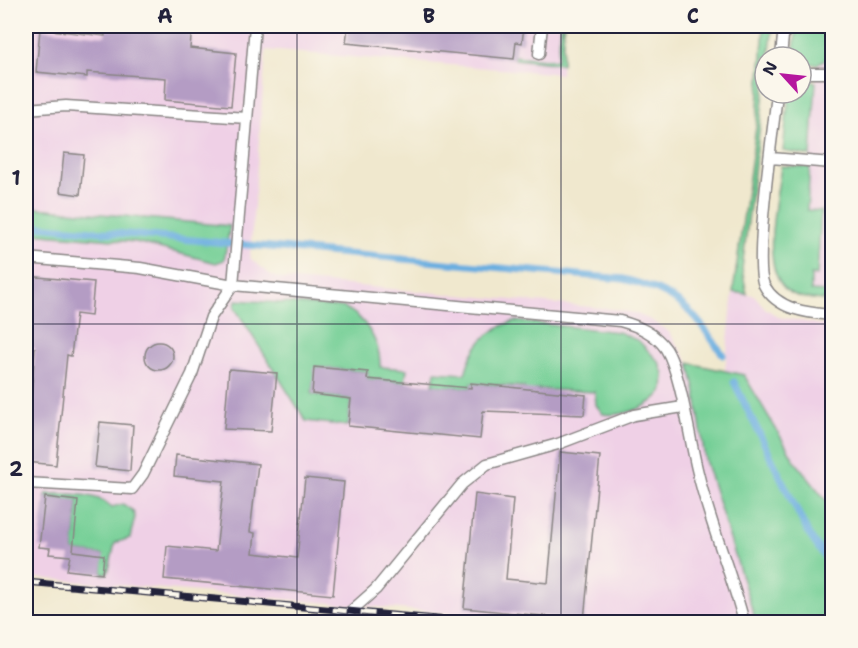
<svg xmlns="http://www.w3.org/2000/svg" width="858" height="648" font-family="'Shantell Sans',sans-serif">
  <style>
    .built { fill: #efd0e6 }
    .green { fill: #75cf96; stroke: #4c7868; stroke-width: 1.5 }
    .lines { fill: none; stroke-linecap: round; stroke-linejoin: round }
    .stream { stroke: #6baee0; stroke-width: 7 }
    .building { fill: #b49cc4 }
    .lane-casing { stroke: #898584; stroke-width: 13 }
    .lane { stroke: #fff; stroke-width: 10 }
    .rail-casing { stroke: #22223b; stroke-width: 7 }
    .rail { stroke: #fbf7ec; stroke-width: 4.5; stroke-dasharray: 14; stroke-linecap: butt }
    .grid { fill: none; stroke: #22223b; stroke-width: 1.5; stroke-opacity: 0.55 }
    .neatline { fill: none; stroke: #22223b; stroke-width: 2 }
    .grid-label { font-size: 20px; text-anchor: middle; font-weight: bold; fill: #22223b }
  </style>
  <rect width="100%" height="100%" fill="#fbf7ec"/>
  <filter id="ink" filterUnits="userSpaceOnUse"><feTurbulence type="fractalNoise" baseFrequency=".0167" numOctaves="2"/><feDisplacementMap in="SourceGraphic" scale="12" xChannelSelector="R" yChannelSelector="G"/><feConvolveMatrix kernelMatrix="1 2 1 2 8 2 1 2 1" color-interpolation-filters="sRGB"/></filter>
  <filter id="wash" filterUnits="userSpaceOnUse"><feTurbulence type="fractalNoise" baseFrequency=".008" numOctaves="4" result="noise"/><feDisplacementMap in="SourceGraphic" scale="24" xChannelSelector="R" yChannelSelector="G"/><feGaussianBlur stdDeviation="1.35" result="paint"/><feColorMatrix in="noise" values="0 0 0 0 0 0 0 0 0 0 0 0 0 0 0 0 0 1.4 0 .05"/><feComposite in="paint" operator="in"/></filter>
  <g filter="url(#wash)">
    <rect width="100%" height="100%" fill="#f0e8ce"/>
    <path class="built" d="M26,26H564L561,74L266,50L250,258L272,276L282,279L613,309L634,313L651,320L669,332L689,363L695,388L705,460L756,622H551L26,577Z
      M832,26V508L795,461L744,375L725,371L733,292L754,295L765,308L778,317L823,325L826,292L811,291V275H817L821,211L807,210L817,64Z"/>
    <path class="green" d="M561,26H564L562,64L514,59V56L557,60Z
      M764,26H773L769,57H765V85L742,269L747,294L733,292L757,120Z
      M797,26H832V56L817,64L801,65V57H793Z
      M801,78L816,82L811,156L783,151L789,93H801Z
      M781,166L810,167L807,210L821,211L817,276L811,275V291L826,292L825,300C813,299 800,299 789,292C758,271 777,199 781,166Z
      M26,207L230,226L224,260L216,263L136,242L31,233L29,248H26Z
      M236,300L343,307C365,316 381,343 380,367L407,369L405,382L367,379L368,372L315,367L312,394L351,399L348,426L306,421L235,308Z
      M515,321L619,332L639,341L659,362L664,374L663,390C652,407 623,417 603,414L596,405L595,392L536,389L534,402L524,401V387L471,383V388L433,385L435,372L465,374C472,346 487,329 515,321Z
      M689,363L744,375L795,461L832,508V622H756L705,460L695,388Z
      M46,494C67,494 96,492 112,507L123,504L133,511L135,517L130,538L115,543L108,573L102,574L103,555L73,551L78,501L45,497Z"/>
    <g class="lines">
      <path class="stream" d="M26,225L623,279C680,293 691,309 723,355
        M734,382L808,533L832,567"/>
    </g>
    <g id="blocks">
      <path class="building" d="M106,26H192L190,48L236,53L231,106L165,100L166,78L87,72V77L36,72L40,29L105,36Z
        M348,26H524L522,43L516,42L514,59L346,43Z
        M64,153L84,155L80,195L60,192Z
        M26,276L94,282L91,316L76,314L71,356L67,355L56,465L26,462L35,348L26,347Z
        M145 356a14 14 0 1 1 28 0a14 14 0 1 1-28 0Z
        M314,367L368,372L367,379L471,388V383L586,395L584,415L483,411L480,439L348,426L351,399L312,394Z
        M229,369L277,373L271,431L224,429Z
        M100,422L133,425L130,471L95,467Z
        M560,452L600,456L584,620L464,608L475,494L513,499L506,579L548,583Z
        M176,455L258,464L250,532L255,533L253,553L297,558L305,478L344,482L333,595L164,579L167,546L216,551L224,481L174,476Z
        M45,497L78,501L73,551L104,555L102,574L67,570L70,556L49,554L50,548L39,547Z"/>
    </g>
  </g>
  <g filter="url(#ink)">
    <use href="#blocks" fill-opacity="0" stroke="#898584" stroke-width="1.5"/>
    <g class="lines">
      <g class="lane-casing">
        <path id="lane" d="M255,26L233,285L620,321C638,326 655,333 666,349C681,373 690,443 698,473C710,524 731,572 744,622
          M539,54L542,26
          M781,57L784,26
          M801,73H832
          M777,93C774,126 753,263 764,285C777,310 808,313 832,315
          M26,109L66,106L247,118
          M771,158L832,163
          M26,258L140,268L233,285L211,317L192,374L143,474L132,489L26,483
          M330,622L350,612L376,589L462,484L487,464L558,444L634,415L683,407"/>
      </g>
      <use href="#lane" class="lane"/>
      <g class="rail-casing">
        <path id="rail" d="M26,582L470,622"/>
      </g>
      <use href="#rail" class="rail"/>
    </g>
  </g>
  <path class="grid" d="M297,26V622M561,26V622M26,324H832"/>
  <rect width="858" height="648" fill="none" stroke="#fbf7ec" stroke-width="66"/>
  <g transform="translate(783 75) rotate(297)"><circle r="28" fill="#fbf7ec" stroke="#a4a2a5" stroke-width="1.5"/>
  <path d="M0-4.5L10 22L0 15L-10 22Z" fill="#b5179e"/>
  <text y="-9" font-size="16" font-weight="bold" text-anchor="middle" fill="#22223b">N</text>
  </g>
  <rect x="33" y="33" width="792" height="582" class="neatline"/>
  <g class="grid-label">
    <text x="165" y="23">A</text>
    <text x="429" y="23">B</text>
    <text x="693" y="23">C</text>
    <text x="16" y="185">1</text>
    <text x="16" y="476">2</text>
  </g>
</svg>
